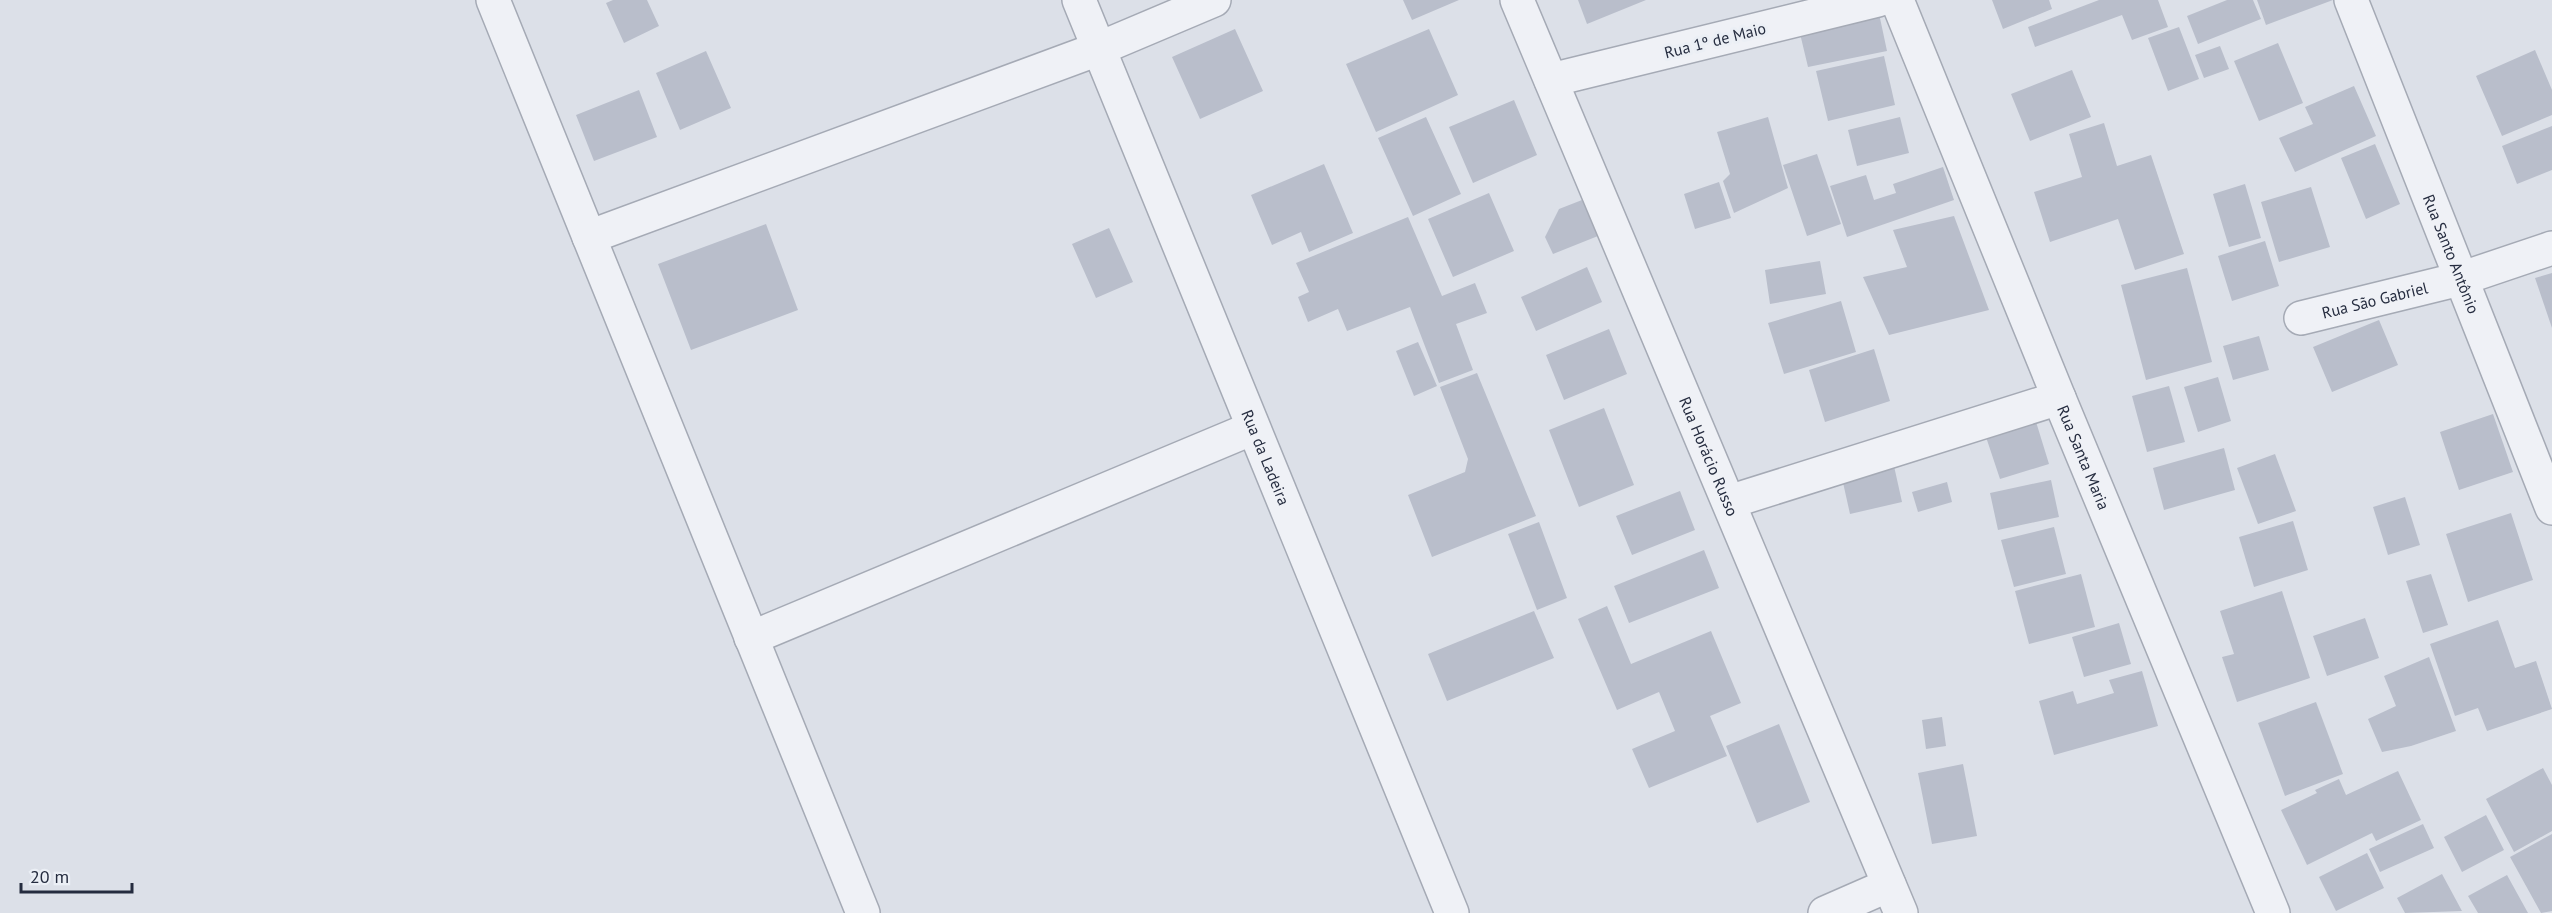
<svg xmlns="http://www.w3.org/2000/svg" width="2552" height="913" font-family="'PT Sans',sans-serif">
  <style>
    .building { fill: #b9becb }
    .lines { fill: none; stroke-linecap: round; stroke-linejoin: round }
    .street-casing { stroke: #a5aab5; stroke-width: 36 }
    .street { stroke: #eff1f6; stroke-width: 33 }
    .labels { text-anchor: middle; stroke-width: 6; stroke-linejoin: round; paint-order: stroke }
    .street-label { font-size: 16px; fill: #252c3f; stroke: #ebeff5 }
  </style>
  <rect width="100%" height="100%" fill="#dce0e8"/>
  <path class="building" d="M613,0H647L659,26L624,43L606,3Z
    M1403,0H1459L1412,20Z
    M1578,0H1646L1587,24Z
    M1992,0H2049L2052,9L2003,29Z
    M2099,0H2158L2168,27L2132,40L2122,15L2035,47L2028,27Z
    M2227,0H2253L2261,19L2198,44L2187,16Z
    M2257,0H2333L2266,25Z
    M1877,4L1887,51L1808,67L1797,21Z
    M2179,27L2199,79L2168,91L2148,38Z
    M1235,29L1263,91L1200,119L1172,57Z
    M1429,29L1458,95L1376,132L1346,64Z
    M2278,43L2303,103L2259,121L2234,61Z
    M2220,46L2229,69L2204,78L2195,55Z
    M2535,50L2552,90V115L2502,136L2476,76Z
    M706,51L731,108L680,130L656,73Z
    M1884,56L1895,105L1828,121L1816,71Z
    M2072,70L2091,117L2030,141L2011,94Z
    M2354,86L2376,136L2295,172L2279,138L2313,124L2305,107Z
    M639,90L657,137L594,161L576,115Z
    M1514,100L1537,155L1473,183L1449,127Z
    M1426,117L1461,194L1413,216L1378,138Z
    M1768,117L1788,188L1734,213L1723,181L1730,174L1717,132Z
    M1900,117L1909,153L1857,166L1848,130Z
    M2104,123L2117,166L2151,155L2184,254L2135,270L2118,219L2050,242L2034,192L2082,177L2069,134Z
    M2552,126V170L2517,184L2502,146Z
    M2375,144L2400,204L2366,219L2341,158Z
    M1817,154L1841,224L1807,236L1783,165Z
    M1324,164L1353,233L1309,252L1301,232L1272,245L1251,195Z
    M1943,167L1954,200L1847,237L1830,186L1866,175L1874,200L1896,193L1893,184Z
    M1719,182L1731,218L1695,229L1684,194Z
    M2245,184L2261,238L2229,247L2213,194Z
    M2311,187L2330,247L2279,262L2261,202Z
    M1489,193L1514,251L1453,277L1428,219Z
    M1582,200L1598,236L1553,254L1545,237L1559,209Z
    M1954,216L1989,310L1889,335L1863,277L1907,267L1893,230Z
    M1408,217L1442,296L1475,283L1487,313L1456,324L1473,370L1439,383L1410,307L1347,331L1338,309L1308,322L1298,297L1309,292L1296,263Z
    M766,224L798,310L691,350L658,264Z
    M1109,228L1133,282L1096,298L1072,244Z
    M2265,241L2279,286L2232,301L2218,256Z
    M1820,261L1826,294L1770,304L1765,270Z
    M1587,267L1602,302L1536,331L1521,297Z
    M2187,268L2212,362L2146,380L2121,285Z
    M2552,273V328L2535,278Z
    M1841,301L1856,352L1784,374L1768,323Z
    M2379,320L2398,365L2332,392L2313,347Z
    M1609,329L1627,374L1564,400L1546,355Z
    M2259,336L2269,370L2233,380L2223,346Z
    M1418,342L1437,386L1414,396L1396,351Z
    M1874,349L1890,401L1825,422L1809,370Z
    M1477,373L1536,516L1432,557L1408,495L1465,472L1468,459L1440,387Z
    M2218,377L2231,421L2198,432L2184,387Z
    M2169,386L2185,442L2147,452L2132,396Z
    M1604,408L1634,485L1579,507L1549,430Z
    M2033,412L2049,464L2000,479L1983,428Z
    M2493,414L2513,472L2459,490L2440,432Z
    M2224,448L2235,490L2164,510L2153,468Z
    M2275,454L2296,511L2258,524L2237,468Z
    M1894,466L1902,502L1850,514L1842,478Z
    M2051,480L2059,517L1998,530L1990,493Z
    M1947,482L1952,502L1918,512L1912,492Z
    M1680,491L1695,530L1632,555L1616,516Z
    M2405,497L2420,545L2388,555L2373,507Z
    M2511,513L2533,580L2468,602L2446,534Z
    M2293,521L2308,570L2254,587L2239,537Z
    M1539,522L1567,598L1537,610L1508,534Z
    M2054,527L2066,574L2014,587L2001,540Z
    M1704,550L1719,588L1629,623L1614,586Z
    M2081,574L2095,627L2029,644L2015,591Z
    M2431,574L2448,625L2423,633L2406,581Z
    M2282,591L2310,678L2237,702L2222,657L2234,654L2220,611Z
    M1607,606L1631,664L1711,631L1741,703L1710,716L1727,756L1649,788L1632,749L1675,731L1659,692L1617,710L1578,619Z
    M1534,611L1554,658L1447,701L1428,654Z
    M2365,618L2379,658L2327,676L2313,636Z
    M2498,620L2515,668L2536,661L2552,709L2487,731L2478,708L2455,716L2430,644Z
    M2119,623L2131,664L2084,677L2072,637Z
    M2429,657L2456,731L2411,746L2382,752L2368,719L2396,706L2384,676Z
    M2142,671L2158,726L2054,755L2039,701L2073,691L2077,704L2114,693L2109,680Z
    M2316,702L2343,774L2285,796L2258,723Z
    M1942,717L1946,746L1926,749L1922,720Z
    M1779,724L1810,802L1757,823L1726,746Z
    M1963,764L1977,836L1932,844L1918,773Z
    M2543,768L2552,785V831L2514,852L2486,799Z
    M2398,771L2421,820L2376,841L2372,833L2307,865L2281,810L2317,793L2315,790L2339,779L2346,795Z
    M2486,815L2504,850L2462,872L2444,837Z
    M2423,824L2434,848L2380,872L2369,849Z
    M2552,834V911L2541,913L2510,857Z
    M2367,853L2384,888L2336,911L2319,877Z
    M2442,874L2462,911L2405,913L2397,898Z
    M2507,875L2528,913H2478L2468,896Z"/>
  <g class="lines">
    <g class="street-casing">
      <g id="street">
        <path d="M493,0L863,913"/>
        <path id="s1" d="M1079,0L1452,913"/>
        <path id="s2" d="M1517,0L1901,913"/>
        <path id="s3" d="M1897,0L2059,398L2273,913"/>
        <path id="s4" d="M2351,0L2552,508"/>
        <path d="M1551,80L1878,0"/>
        <path d="M589,237L1098,49L1214,0"/>
        <path id="s5" d="M2301,318L2460,279L2552,248"/>
        <path d="M1729,502L2059,398"/>
        <path d="M751,638L1253,428"/>
        <path d="M1825,913L1889,885"/>
      </g>
    </g>
    <use href="#street" class="street"/>
  </g>
  <g class="labels">
    <g class="street-label">
      <text transform="translate(1715 40) rotate(-14)" y="6">Rua 1º de Maio</text>
      <text dy="6" stroke="none"><textPath href="#s4" startOffset="273">Rua Santo Antônio</textPath></text>
      <text dy="6" stroke="none"><textPath href="#s5" startOffset="76">Rua São Gabriel</textPath></text>
      <text dy="6" stroke="none"><textPath href="#s2" startOffset="495">Rua Horácio Russo</textPath></text>
      <text dy="6" stroke="none"><textPath href="#s1" startOffset="494">Rua da Ladeira</textPath></text>
      <text dy="6" stroke="none"><textPath href="#s3" startOffset="494">Rua Santa Maria</textPath></text>
    </g>
  </g>
  <path d="M21 883v9h111v-9" fill="none" stroke="#252c3f" stroke-width="3"/>
  <text x="30" y="883" font-size="18" fill="#252c3f" stroke="#ebeff5" stroke-width="4.5" paint-order="stroke">20 m</text>
</svg>
